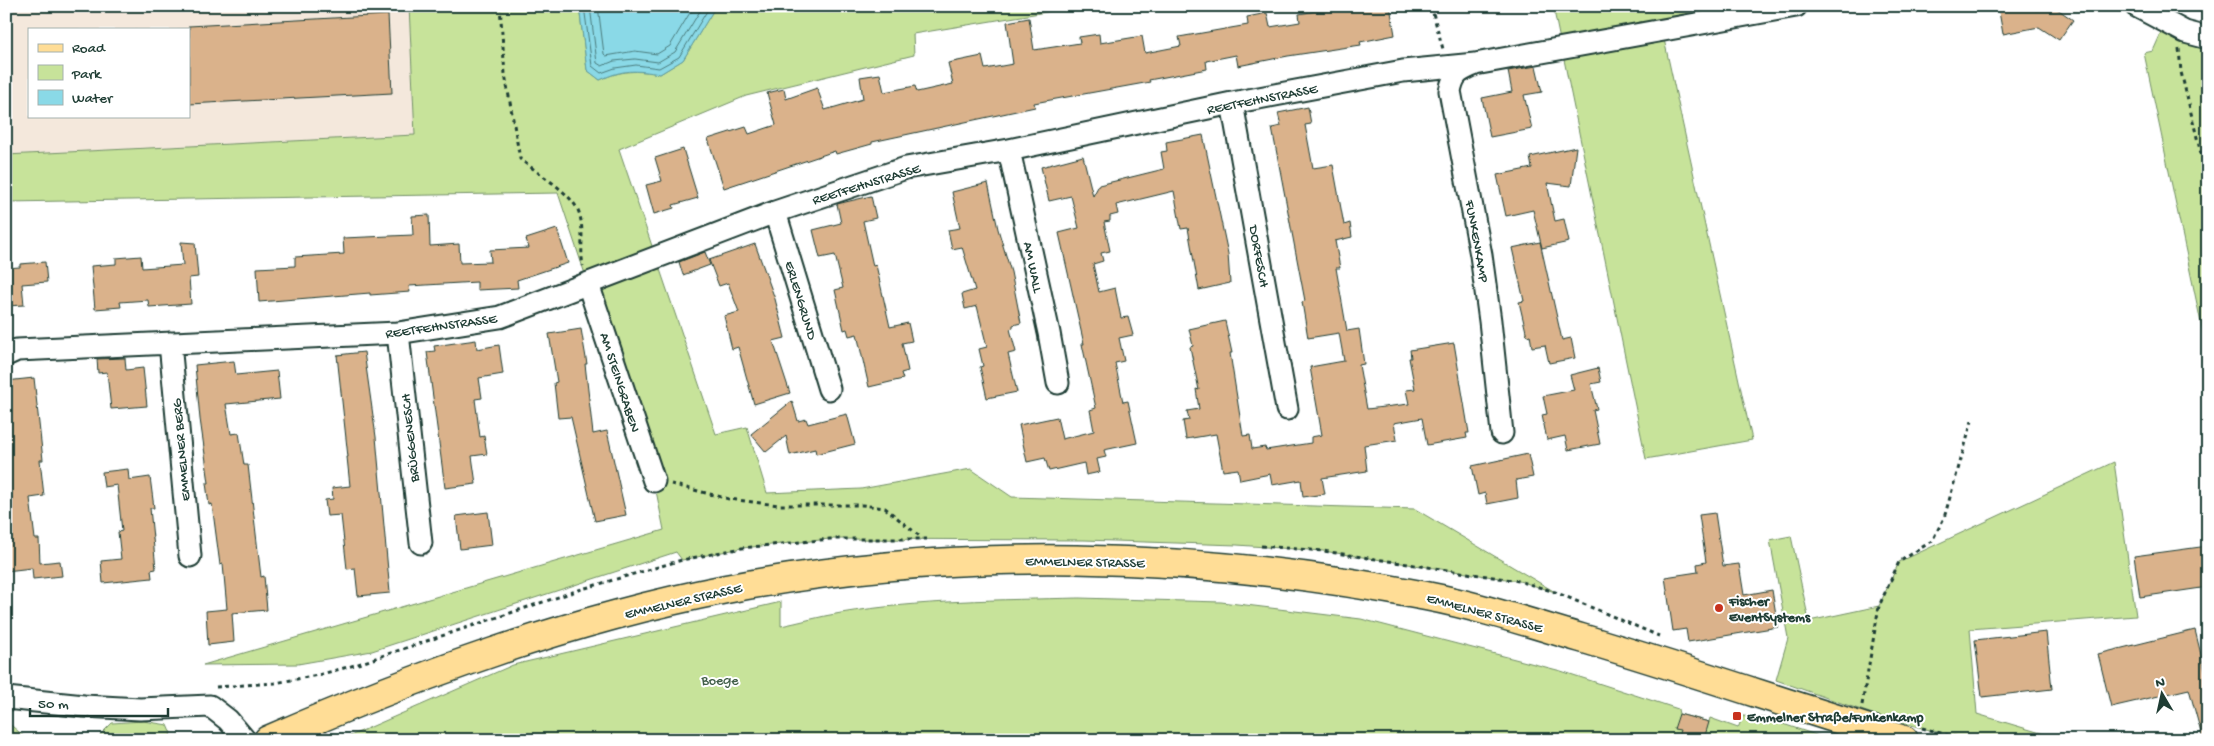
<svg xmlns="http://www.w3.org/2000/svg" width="2214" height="746" font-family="'Gochi Hand',sans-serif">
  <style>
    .built { fill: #f4e8dc; fill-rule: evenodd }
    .green { fill: #c7e39a; stroke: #739067 }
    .water { fill: #8ad9e7; stroke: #5f9b9f }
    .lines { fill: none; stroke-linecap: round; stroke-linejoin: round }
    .shore { stroke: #4a7b7c; stroke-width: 1 }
    .building { fill: #dab28b; stroke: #1f3d34 }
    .minor-casing { stroke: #1f3d34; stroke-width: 25 }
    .major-casing { stroke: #1f3d34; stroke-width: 31 }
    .path { stroke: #1f3d34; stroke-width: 3; stroke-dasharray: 4 4; stroke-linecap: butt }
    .minor { stroke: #fff; stroke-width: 21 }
    .major { stroke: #ffdd96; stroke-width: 28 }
    .poi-dot { fill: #c8321e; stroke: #fff; stroke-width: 2 }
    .labels { text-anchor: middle; stroke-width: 4; stroke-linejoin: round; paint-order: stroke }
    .street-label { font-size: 14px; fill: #1f3d34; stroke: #fff }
    .poi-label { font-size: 14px; font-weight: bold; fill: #1f3d34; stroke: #fff; text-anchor: start }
    .park-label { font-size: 14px; fill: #415e48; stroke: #fff }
  </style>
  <rect width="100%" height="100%" fill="#fff"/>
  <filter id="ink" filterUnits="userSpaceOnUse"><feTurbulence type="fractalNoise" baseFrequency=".02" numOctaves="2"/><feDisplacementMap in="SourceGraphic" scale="10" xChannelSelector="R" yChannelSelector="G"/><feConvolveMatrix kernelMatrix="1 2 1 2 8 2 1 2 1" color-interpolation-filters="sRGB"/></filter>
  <g filter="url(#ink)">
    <path class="built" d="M6,6H409L415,135L6,155ZM29,29H189V116H29Z"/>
    <path class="green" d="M409,6H579L587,70L600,80C621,70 637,70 660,74L683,60L716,6H1082L913,34L914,55L746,96L619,149L716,434L747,427L767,493L861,489L971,469L1012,497L1415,509L1555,592L1519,581L1323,551L1237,545L1084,540L830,539L742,548L682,560L676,552L372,651L298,664L203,665L664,530L654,481L558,193L6,202V155L415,135Z
      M1553,6H1797L1662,30L1752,440L1646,459Z
      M2166,22L2208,38V356L2144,53L2153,51Z
      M2114,462L2136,616L1970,629L1977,714L2064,740H1967L1881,717L1776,680L1788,638L1770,540L1791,536L1809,621L1879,606L1899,562Z
      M1079,598L1221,602L1361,619L1561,671L1678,709L1679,714L1709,722L1710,718L1738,728L1743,716L1765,718L1831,740H341L513,665L781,602V626C801,622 821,616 841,613C919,600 1000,600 1079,598Z
      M6,721L26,738L35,740H6Z
      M143,721L168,725L171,732L169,740H95L112,723Z"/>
    <path class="water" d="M579,6H716L683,60L660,74C636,70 623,69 600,80L587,70Z"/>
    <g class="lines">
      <path class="shore" d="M584,6L592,66L601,73L615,68L636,65L659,68L679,57L710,6
        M590,6L597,63L602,66L614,61L635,59L658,62L675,52L703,6
        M598,6L604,54L606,56L635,51L657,54L670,46L694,6"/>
    </g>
    <path class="building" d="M1327,6H1390L1395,35L1360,42L1361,45L1288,56L1238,66L1236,55L1206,61L1207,69L1149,80L1150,82L1034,103L1035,107L872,142V144L836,154L835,151L724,188L708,139L746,127L749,134L776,125L767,93L784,89L786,99L817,88L825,110L863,99L860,77L880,74L884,92L915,86L917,92L953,84L948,63L982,56L985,69L1013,64L1007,22L1029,18L1034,50L1080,43L1079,37L1099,34L1100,43L1142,36L1145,53L1181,46L1179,37L1248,25L1247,17L1267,13L1270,27L1300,22L1299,14L1327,9Z
      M1998,6H2036V10L2053,6L2073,20L2059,40L2039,27L2003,34Z
      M388,15L392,93L189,104V26Z
      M1536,66L1542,92L1524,95L1532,129L1490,137L1482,98L1512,92L1508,71Z
      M1308,107L1311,124L1305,125L1313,168L1333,165L1344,225L1350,223L1352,237L1335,241L1340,268H1336L1347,331L1359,329L1364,364L1359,365L1367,409L1409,404L1406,390L1415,389L1409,358H1411L1410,350L1454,343L1469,433H1466L1467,438L1427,445L1422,418L1394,423L1397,440L1364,445L1367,471L1322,478L1325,494L1303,497L1301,480L1272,485L1270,474L1240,480L1238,469L1223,471L1216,434L1186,439L1183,421L1189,420L1187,411L1199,409L1196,389L1199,390L1190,347L1193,346L1189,329L1225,321L1232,353H1230L1243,436L1250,435L1252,449L1265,447L1266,450L1311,443V437L1322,435L1310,367L1344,361L1339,333L1308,338L1302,302L1305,301L1272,128L1281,126L1278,113Z
      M1203,135L1228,254L1230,283L1199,290L1188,228L1181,229L1174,191L1116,205L1118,214L1110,216V221L1104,222L1110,251L1101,253L1103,261L1093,264L1099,292L1115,288L1121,318L1128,317L1133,335L1119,338L1124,361L1115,363L1123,402L1128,401L1137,443L1104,450L1106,457L1097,459L1100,472L1086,475L1084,463L1049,471L1045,458L1027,462L1019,425L1057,417L1062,439L1094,431L1090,410L1096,408L1082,344H1084L1059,233L1079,228L1071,196L1049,201L1041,167L1083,156L1093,196L1099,185L1164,169L1161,152L1167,151L1166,142Z
      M1576,147L1571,186L1547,183L1555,221L1564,219L1569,242L1542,248L1533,210L1506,216L1497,175L1532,168L1530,157Z
      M683,149L698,198L673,205L674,208L654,214L646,185L662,181L655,158Z
      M988,183L998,229L1011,272L1021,323L1013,325V328L1010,329L1016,352L1008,354L1017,392L987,398L980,367L983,366L979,349L987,347L977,306L965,309L962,294L975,290L962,247L952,249L948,230L960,228L952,192Z
      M871,196L876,218L863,221L873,266L876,265L890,327L908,323L912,341L902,343L908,371L901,373L903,379L869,387L857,334L849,336L847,329L844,330L835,290L843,288L835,255L820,258L813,230L841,223L837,204Z
      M429,215L430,246L459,244L460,263L491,262L490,250L529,248L526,239L557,229L568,263L517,280L518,288L477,290V282L409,286L410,292L370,295V293L259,302L257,268L295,266V257L344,254L343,238L413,235L412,216Z
      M181,242L195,243L198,277L189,278L191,304L149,307L148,300L120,302L121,307L95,309L91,266L116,264V258L141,256L142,268L183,265Z
      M1540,242L1562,340L1571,338L1575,358L1549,363L1545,345L1532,347L1530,335L1527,336L1519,302L1524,301L1512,248Z
      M755,244L775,299L785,338L773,341L790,393L754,404L738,347L732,349L724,316L739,312L728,283L719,286L709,260Z
      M705,252L710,265L683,275L679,262Z
      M45,262L47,282L22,284L24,305L6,306V268L20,267V264Z
      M581,329L587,364H585L593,434L607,431L626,515L595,521L571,417L558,418L554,383L557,382L549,334Z
      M476,340L477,349L499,345L503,374L479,378L482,398L475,399L480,437L484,436L487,454L472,456L476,484L445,488L427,352L435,351L434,346Z
      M364,352L376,437L390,593L358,596L355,568L347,569L341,515L327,516L325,500L333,499L332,488L350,486L347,457H348L337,355Z
      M125,358L126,370L143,368L147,406L111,409L107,372L98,373L97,359Z
      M234,361L236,375L277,371L280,399L226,404L231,434L239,433L244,465H248L261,577L264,576L267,610L232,613L234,642L208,645L206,611L227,609L223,564L220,565L212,504L209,505L206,483H209L200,419L195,365Z
      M1598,368L1601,382L1591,384L1597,409L1593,410L1600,444L1568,450L1565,436L1547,440L1542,415L1547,414L1543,396L1574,390L1570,375Z
      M34,378L43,460H40L44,496L30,498L35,539H39L40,563L60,561L62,576L33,579L32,568L6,571V381Z
      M792,401L798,421L806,419L808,424L847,414L855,444L816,454L815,449L790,455L786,436L766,452L751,434Z
      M1528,454L1533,477L1516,480L1518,498L1487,504L1485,493L1478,495L1472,466Z
      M128,469L129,480L150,477L154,508H150L156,569L151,570L152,578L103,583L101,561L121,559L118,532L122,531L117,485L104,487L102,472Z
      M488,512L492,545L460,549L456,516Z
      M1715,513L1723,566L1739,564L1744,595L1772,590L1778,627L1688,642L1686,629L1673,631L1665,577L1698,572L1697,564L1706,562L1699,515Z
      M2208,546V587L2140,597L2134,556Z
      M2195,630L2208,683V739L2203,740L2189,689L2111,707L2098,654Z
      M2046,632L2052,689L1982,697L1975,640Z
      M1679,714L1709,722L1704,739L1693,736L1692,740H1677L1680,730L1674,729Z"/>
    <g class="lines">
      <g class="minor-casing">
        <path id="minor" d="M2136,6L2185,32L2208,38
          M1475,64C1459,72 1454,72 1450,91L1481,255L1490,321L1502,433
          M1232,103L1287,409
          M1009,150L1049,333L1058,383
          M775,212L829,389
          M588,284L654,481
          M398,333L421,543
          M170,343L190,556
          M6,355L17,350L398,333L500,317L775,212L906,168L1009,150L1232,103L1403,71L1475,64L1796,6
          M6,698L84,706L140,709L210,706L228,720L245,740"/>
      </g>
      <g class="major-casing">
        <path id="major" d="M268,740C416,676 568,620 726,589C954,545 1199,552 1426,596C1478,606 1530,623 1581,638C1689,670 1796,707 1904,740"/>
      </g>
      <path class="path" d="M500,6L505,74L520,159C537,173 576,195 580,216C584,232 580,250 583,266
        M1431,6L1443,49
        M2179,49L2181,72L2204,166L2208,188
        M671,484L729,499L778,505H862L885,508L922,538
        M1261,546L1323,551L1519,581L1555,592L1659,636
        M216,687L275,683L318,675L355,665L582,589L682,560L742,548L830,539H927
        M1862,705L1879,606L1899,562L1932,541L1944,518L1972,421
        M1922,728L1967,740"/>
      <use href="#minor" class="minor"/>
      <use href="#major" class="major"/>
    </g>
  </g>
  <g class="poi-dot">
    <circle cx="1719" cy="608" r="5"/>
    <rect x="1732" y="711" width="10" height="10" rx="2.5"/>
  </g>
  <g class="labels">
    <g class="street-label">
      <text transform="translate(1262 98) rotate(-11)" y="5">REETFEHNSTRASSE</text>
      <text transform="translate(866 183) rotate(-17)" y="5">REETFEHNSTRASSE</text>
      <text transform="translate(1478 241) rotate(80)" y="5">FUNKENKAMP</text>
      <text transform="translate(1260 256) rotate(80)" y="5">DORFESCH</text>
      <text transform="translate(1034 267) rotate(78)" y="5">AM WALL</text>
      <text transform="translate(802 300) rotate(73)" y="5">ERLENGRUND</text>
      <text transform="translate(441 325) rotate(-8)" y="5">REETFEHNSTRASSE</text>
      <text transform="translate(621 382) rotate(72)" y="5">AM STEINGRABEN</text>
      <text transform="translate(409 438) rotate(-96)" y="5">BRÜGGENESCH</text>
      <text transform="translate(180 450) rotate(-95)" y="5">EMMELNER BERG</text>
      <text transform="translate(1085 561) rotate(1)" y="5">EMMELNER STRASSE</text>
      <text transform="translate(683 600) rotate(-13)" y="5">EMMELNER STRASSE</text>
      <text transform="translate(1485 612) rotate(15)" y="5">EMMELNER STRASSE</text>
    </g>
    <g class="poi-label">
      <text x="1729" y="605">Fischer<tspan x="1729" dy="16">EventSystems</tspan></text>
      <text x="1747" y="721">Emmelner Straße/Funkenkamp</text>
    </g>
    <g class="park-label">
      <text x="720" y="684">Boege</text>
    </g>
  </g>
  <rect width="2214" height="746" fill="none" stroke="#fff" stroke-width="25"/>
  <rect x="12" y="12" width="2189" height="721" fill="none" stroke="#1f3d34" stroke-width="2" filter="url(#ink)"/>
  <rect x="28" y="28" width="162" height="90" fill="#ffffff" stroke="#a5b1ae"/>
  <rect x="38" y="44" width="25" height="8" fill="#ffdd96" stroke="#a5b1ae"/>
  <text x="72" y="52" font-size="15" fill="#1f3d34">Road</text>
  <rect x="38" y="65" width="25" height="15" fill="#c7e39a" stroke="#a5b1ae"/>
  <text x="72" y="78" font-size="15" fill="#1f3d34">Park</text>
  <rect x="38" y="90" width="25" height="15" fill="#8ad9e7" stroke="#a5b1ae"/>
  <text x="72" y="102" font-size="15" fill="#1f3d34">Water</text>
  <g transform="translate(2162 694) rotate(351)" stroke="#ffffff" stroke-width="4" paint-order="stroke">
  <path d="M0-4L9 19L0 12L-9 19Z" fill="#1f3d34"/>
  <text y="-8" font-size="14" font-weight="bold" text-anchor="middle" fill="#1f3d34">N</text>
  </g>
  <path d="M30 708v8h138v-8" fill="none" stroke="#1f3d34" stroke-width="2.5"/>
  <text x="38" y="708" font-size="15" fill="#1f3d34" stroke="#ffffff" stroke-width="4" paint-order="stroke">50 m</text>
</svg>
